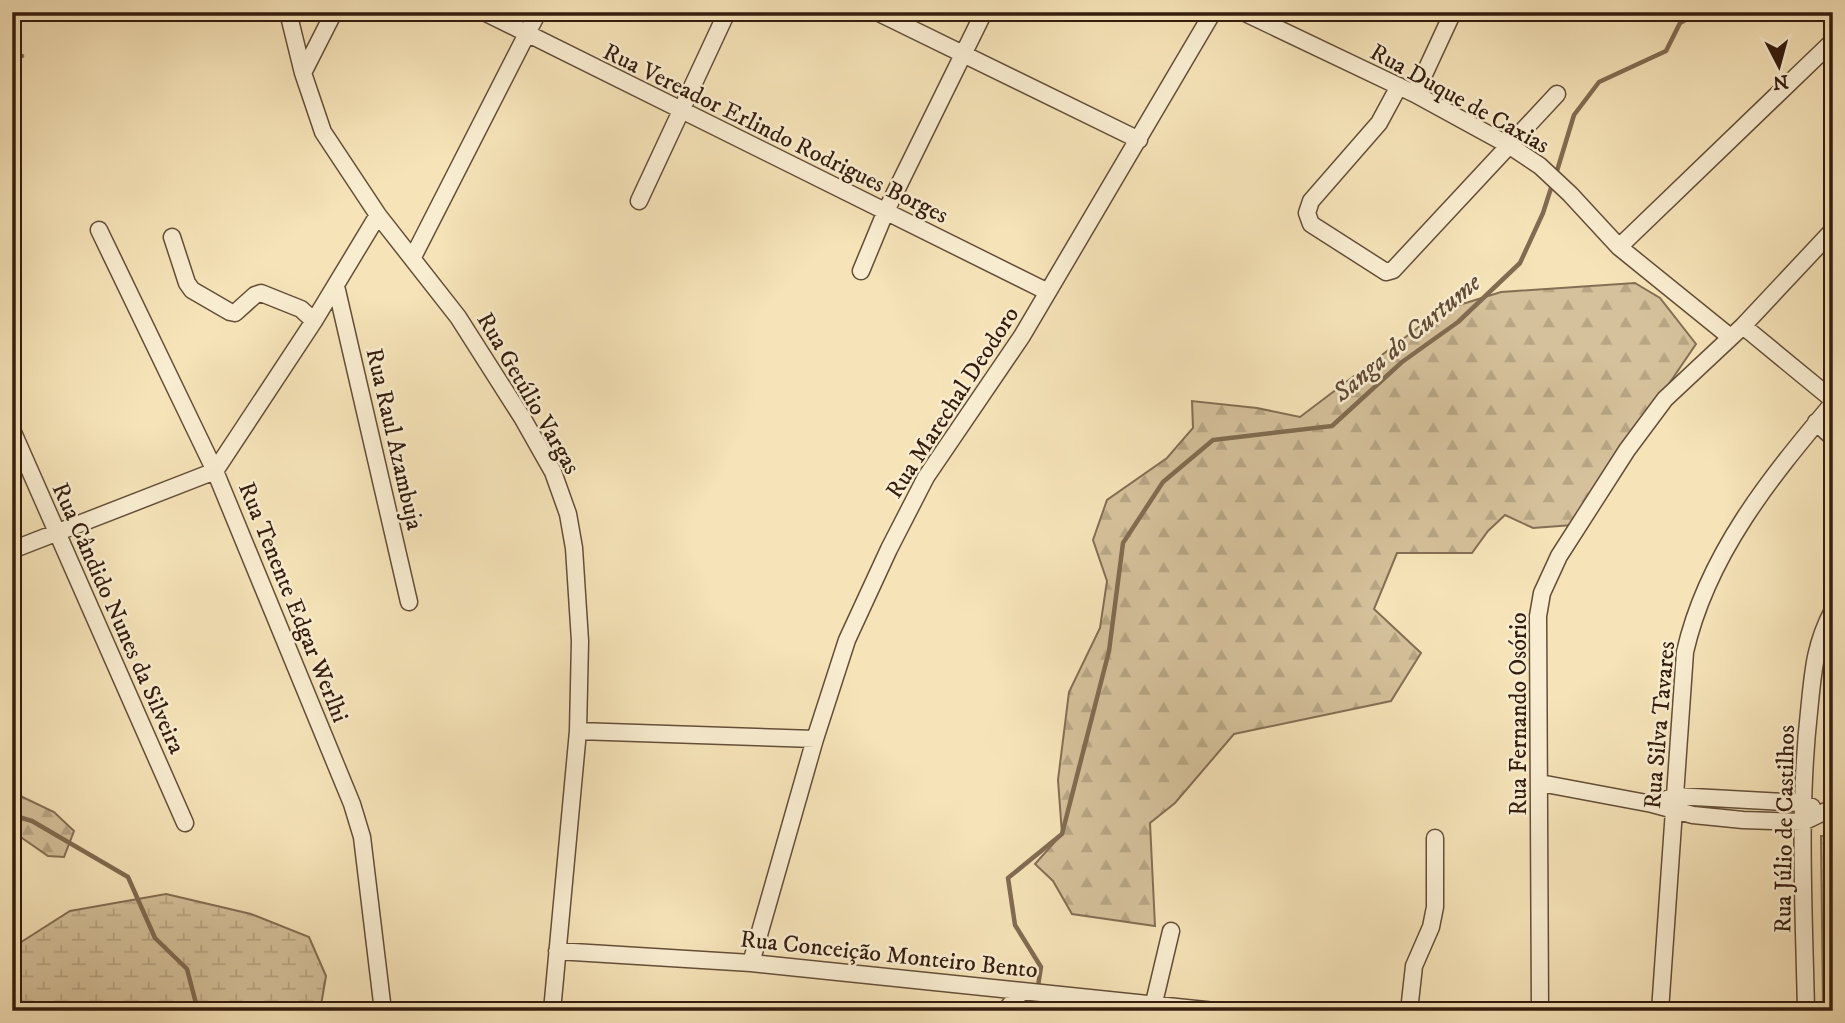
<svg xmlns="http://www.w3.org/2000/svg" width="1845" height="1023" font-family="'IM FELL DW Pica',serif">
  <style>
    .forest { fill: url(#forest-firs); stroke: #846e54; stroke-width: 2 }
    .wetland { fill: url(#wetland-marsh); stroke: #846e54; stroke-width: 2 }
    .park { fill: url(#park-dots); stroke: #846e54; stroke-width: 2 }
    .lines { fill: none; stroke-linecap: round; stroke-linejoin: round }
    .stream { stroke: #816b51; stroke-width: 4.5 }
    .minor-casing { stroke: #644e38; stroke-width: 19 }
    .minor { stroke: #f9edd1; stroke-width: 16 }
    .labels { text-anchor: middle; stroke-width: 5; stroke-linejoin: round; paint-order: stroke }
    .street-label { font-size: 24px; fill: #341c0e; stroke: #f9edd1 }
    .water-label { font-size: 26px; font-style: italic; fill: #614a35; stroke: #f9edd1 }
  </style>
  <defs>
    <pattern id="forest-firs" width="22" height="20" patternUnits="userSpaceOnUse" patternTransform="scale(1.75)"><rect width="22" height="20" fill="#d5c19b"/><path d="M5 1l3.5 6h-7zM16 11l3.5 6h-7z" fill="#b7a584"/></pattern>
    <pattern id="wetland-marsh" width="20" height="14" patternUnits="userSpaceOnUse" patternTransform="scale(1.75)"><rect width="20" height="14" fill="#d5c19b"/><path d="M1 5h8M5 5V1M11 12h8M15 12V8" fill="none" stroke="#b7a584"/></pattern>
    <pattern id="park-dots" width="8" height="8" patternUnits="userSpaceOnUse" patternTransform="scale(1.75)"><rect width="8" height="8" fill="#d5c19b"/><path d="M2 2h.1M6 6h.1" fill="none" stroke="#b7a584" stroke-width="1.8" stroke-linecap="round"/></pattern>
  </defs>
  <rect width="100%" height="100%" fill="#f6e3b8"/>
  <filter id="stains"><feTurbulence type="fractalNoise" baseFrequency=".00286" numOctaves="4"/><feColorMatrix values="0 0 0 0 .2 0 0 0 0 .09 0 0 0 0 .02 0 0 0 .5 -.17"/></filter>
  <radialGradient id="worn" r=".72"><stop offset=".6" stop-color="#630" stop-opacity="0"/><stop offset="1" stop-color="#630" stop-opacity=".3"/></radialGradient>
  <path class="forest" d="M1635,283L1660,298L1696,344L1573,525L1533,528L1505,515L1488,531L1472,553H1397L1374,609L1421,653L1391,701L1234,734L1175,803L1150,823L1155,926L1072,914L1053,881L1035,864L1062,834L1058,780L1069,692L1100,628L1107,581L1093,540L1107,500L1167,458L1193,428L1192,401L1257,408L1300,417L1440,311L1501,292Z
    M12,792L54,812L74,831L64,857L48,856L12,831Z"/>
  <path class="wetland" d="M166,894L251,914L309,937L326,976L320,1011H30L12,1001L15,946L70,911Z"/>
  <path class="park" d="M1821,836H1833V1011H1823Z"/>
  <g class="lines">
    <path class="stream" d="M12,60L22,56
      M1556,174L1574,115L1599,82L1666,51L1680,23L1699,12
      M12,815L32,821L128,877L155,938L187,969L198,1011
      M1034,1011L1041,967L1015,925L1008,878L1062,834L1109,651L1123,543L1163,482L1213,440L1332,426L1402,362L1458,322L1520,263L1543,213L1553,182"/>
    <g class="minor-casing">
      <path id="minor" d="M288,12L303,73L323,132L378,215L458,317L523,419L553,472L568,514L574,548L580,641L578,731L552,1011
        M484,12L1048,292
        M877,12L1139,140
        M1243,12L1415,94L1510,146L1540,166L1570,194L1619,247L1729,336
        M303,73L334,12
        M1399,86L1379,123L1311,201L1307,213L1311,224L1386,272L1393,270L1557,94
        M1415,94L1453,12
        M639,201L727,12
        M99,230L215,471L352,804L362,837L383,1011
        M172,237L187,283L192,290L230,312L235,313L255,295L261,293L301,309L314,321
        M1619,247L1833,41
        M413,257L538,12
        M861,271L885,213L984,12
        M336,286L409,602
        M1743,326L1833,400
        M1816,422L1833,438
        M12,430L185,823
        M12,550L215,471L314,321L378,215
        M578,731L815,739
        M1540,783L1652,804L1693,815L1743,820L1803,822L1826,811
        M1667,799L1675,796L1802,803L1812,807
        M557,951L751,963L1215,1011
        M751,963L815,739L847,640L889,549L926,477L1022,336L1213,12
        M1005,1011L1022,991
        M1152,1011L1171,931
        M1409,1011L1414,966L1431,927L1435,907V838
        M1540,1011L1538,616L1542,593L1559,556L1627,450L1665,399L1743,326L1833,230
        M1660,1011L1685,652C1707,555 1770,478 1833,403
        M1806,1011C1804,912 1798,811 1809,712C1813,673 1814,646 1833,610"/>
    </g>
    <use href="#minor" class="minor"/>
  </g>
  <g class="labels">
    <g class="street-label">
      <text transform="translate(1460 98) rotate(29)" y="8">Rua Duque de Caxias</text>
      <text transform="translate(776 133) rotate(26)" y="8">Rua Vereador Erlindo Rodrigues Borges</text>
      <text transform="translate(529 393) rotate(60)" y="8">Rua Getúlio Vargas</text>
      <text transform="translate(952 402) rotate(-57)" y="8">Rua Marechal Deodoro</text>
      <text transform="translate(395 439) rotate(77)" y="8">Rua Raul Azambuja</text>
      <text transform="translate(294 602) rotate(68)" y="8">Rua Tenente Edgar Werlhi</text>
      <text transform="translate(119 618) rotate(66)" y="8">Rua Cândido Nunes da Silveira</text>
      <text transform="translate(1518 714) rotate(-90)" y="8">Rua Fernando Osório</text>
      <text transform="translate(1659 725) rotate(-85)" y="8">Rua Silva Tavares</text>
      <text transform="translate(1784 829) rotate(-89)" y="8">Rua Júlio de Castilhos</text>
      <text transform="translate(889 954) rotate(6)" y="8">Rua Conceição Monteiro Bento</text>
    </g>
    <g class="water-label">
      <text transform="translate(1406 337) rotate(-40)" y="9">Sanga do Curtume</text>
    </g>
  </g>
  <rect width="1845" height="1023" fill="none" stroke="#f6e3b8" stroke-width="42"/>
  <rect x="14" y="14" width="1817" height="995" fill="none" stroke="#341c0e" stroke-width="3.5"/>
  <rect x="21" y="21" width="1803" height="981" fill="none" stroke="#341c0e" stroke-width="2"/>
  <g transform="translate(1779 66) rotate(174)" stroke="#f9edd1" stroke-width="5" paint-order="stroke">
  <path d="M0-5L12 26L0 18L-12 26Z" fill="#341c0e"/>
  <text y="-10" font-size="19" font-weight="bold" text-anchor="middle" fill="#341c0e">N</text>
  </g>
  <rect width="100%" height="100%" filter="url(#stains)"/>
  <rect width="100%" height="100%" fill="url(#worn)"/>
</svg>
